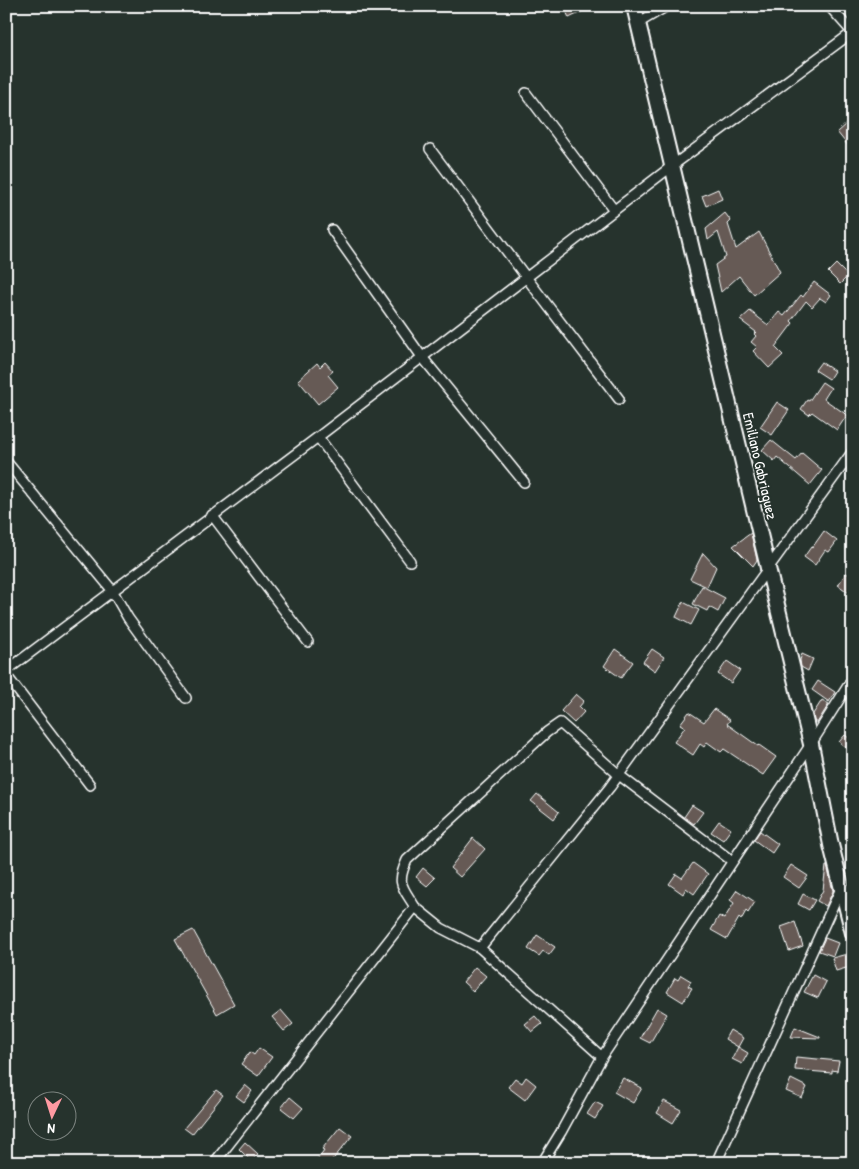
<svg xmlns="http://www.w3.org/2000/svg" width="859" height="1169" font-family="'Patrick Hand',sans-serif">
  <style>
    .building { fill: #665a55; stroke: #fff }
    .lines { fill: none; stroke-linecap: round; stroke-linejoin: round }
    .street-casing { stroke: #fff; stroke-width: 12 }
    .secondary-casing { stroke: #fff; stroke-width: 18 }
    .street { stroke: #26332d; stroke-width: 9 }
    .secondary { stroke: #26332d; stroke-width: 14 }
    .labels { text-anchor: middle; stroke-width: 4; stroke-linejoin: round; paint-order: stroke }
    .street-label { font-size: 15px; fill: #fff; stroke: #26332d }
  </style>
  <rect width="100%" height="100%" fill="#26332d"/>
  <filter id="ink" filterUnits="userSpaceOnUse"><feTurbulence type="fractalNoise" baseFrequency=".02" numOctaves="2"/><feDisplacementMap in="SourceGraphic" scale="10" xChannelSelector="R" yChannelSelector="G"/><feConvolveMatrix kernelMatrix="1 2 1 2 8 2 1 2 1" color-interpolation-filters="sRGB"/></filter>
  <g filter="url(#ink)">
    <path class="building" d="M564,6H594L569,18Z
      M846,124L853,133V152L837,132Z
      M718,189L722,199L706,206L702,196Z
      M725,213L731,221L728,224L736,249L759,232L780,272L754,295L739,276L721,292L715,265L726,257L718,232L708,240L706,229Z
      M836,264L848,276L840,284L828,272Z
      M814,282L831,295L826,302L820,298L812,307L806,301L791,321L793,323L775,347L783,355L769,368L753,351L757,347L751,342L756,336L754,334L756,332L740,320L750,311L768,325L779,312L784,316L801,295L803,297Z
      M325,362L333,371L328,375L338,387L318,404L298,380L317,363L320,367Z
      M821,362L834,371L829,379L815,370Z
      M822,382L831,388L824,399L847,415L837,430L812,412L809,415L801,409L807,400L809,401Z
      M777,402L789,410L772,435L760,427Z
      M771,440L796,460L802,453L822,470L810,485L777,457L774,461L762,450Z
      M824,531L837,541L829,552L825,550L815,565L804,557L811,547L812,548Z
      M751,533L757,560L753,566L733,546Z
      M703,553L716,567L707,587L690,579Z
      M846,573L853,577V588L849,593L838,585Z
      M702,586L725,598L718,612L709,607L707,611L693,604Z
      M683,602L699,610L691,625L676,617Z
      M615,649L633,662L621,678L604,666Z
      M652,649L664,657L655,671L643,662Z
      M802,654L813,659L808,671L801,667L800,660Z
      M727,661L740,670L731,683L718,674Z
      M818,681L835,692L829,702L812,690Z
      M576,694L584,701L579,707L584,712L574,723L561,711Z
      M822,700L829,704L817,723L814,721L813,714Z
      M714,709L730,720L727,724L758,746L759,745L776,757L763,775L724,749L721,752L707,742L704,747L700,744L693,755L674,742L685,727L680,724L689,712L704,722Z
      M845,735L853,741V753L839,742Z
      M537,794L559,812L554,819L531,801Z
      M692,805L703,812L694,824L684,817Z
      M719,821L731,829L723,840L711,832Z
      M760,831L778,844L772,853L754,840Z
      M473,838L485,849L460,877L450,868Z
      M693,863L708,874L694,894L686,888L683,894L669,884L676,874L682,878Z
      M791,865L808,876L799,888L783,877Z
      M826,866H827L833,891L826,906L817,901L823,890Z
      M423,868L435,878L427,886L416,877Z
      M737,890L755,902L748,913L746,911L741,920L739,918L727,939L711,930L719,916L724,919L734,903L730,900Z
      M803,894L815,900L809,910L798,904Z
      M795,922L803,946L789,951L781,927Z
      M193,930L234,1004L217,1014L175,939Z
      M537,935L555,947L549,955L543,951L539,956L528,949Z
      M825,938L838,943L833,956L819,951Z
      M851,953L853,966L836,971L832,958Z
      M475,967L486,976L473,991L463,982Z
      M681,975L691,981L688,986L692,988L683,1002L667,992L675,978L678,980Z
      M813,975L826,982L818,998L804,992Z
      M657,1008L667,1014L650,1043L640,1038Z
      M281,1010L293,1024L284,1031L272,1017Z
      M535,1016L542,1024L532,1032L525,1024Z
      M795,1027L820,1037V1038L791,1037Z
      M730,1030L743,1038L738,1047L725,1039Z
      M738,1047L748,1053L742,1064L732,1059Z
      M259,1048L272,1057L258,1076L241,1064L250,1052L254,1055Z
      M796,1057L839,1061L837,1071L832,1070V1073L795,1070Z
      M526,1077L536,1085L525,1100L508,1087L515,1078L522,1083Z
      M623,1078L642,1088L633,1103L614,1092Z
      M791,1079L807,1087L802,1098L786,1091Z
      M245,1085L252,1091L244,1102L236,1096Z
      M216,1090L223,1095L192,1134L184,1128Z
      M290,1097L303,1108L294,1118L281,1108Z
      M664,1101L681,1110L673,1123L657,1113Z
      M595,1102L603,1106L595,1119L587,1114Z
      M340,1127L352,1136L330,1163H315L324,1150L322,1149Z
      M245,1142L258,1154L251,1161L239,1149Z"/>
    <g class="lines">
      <g class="street-casing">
        <path id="street" d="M829,6L853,33
          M638,23L667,6
          M526,93L614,210
          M430,149L526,277L619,399
          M332,230L422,357L524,482
          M318,437L410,561
          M6,461L112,590L128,618L186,698
          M212,515L308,642
          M6,671L318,437L672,166L853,32
          M6,675L90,785
          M415,907C402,886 396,884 407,860L547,732L560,723L619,775L732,861
          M480,948L610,787L853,451
          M214,1163L415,907L441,928L480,948L602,1057
          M542,1163L561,1132L602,1057L811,744L853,678
          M716,1163L841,888"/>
      </g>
      <g class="secondary-casing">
        <path id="secondary" d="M634,6L768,568L811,744L831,845L853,933"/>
      </g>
      <use href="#street" class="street"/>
      <use href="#secondary" class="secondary"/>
    </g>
  </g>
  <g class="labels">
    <g class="street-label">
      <text transform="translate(760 466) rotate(77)" y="5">Emiliano Gabriaguez</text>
    </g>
  </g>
  <rect width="859" height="1169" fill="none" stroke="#26332d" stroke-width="25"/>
  <rect x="12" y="12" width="834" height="1144" fill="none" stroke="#fff" stroke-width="2" filter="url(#ink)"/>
  <g transform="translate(52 1116) rotate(184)"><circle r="24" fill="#26332d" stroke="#7d8581"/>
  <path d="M0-4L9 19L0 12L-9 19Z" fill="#ff9aa2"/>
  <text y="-8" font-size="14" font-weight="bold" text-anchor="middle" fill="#ffffff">N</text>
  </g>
</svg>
